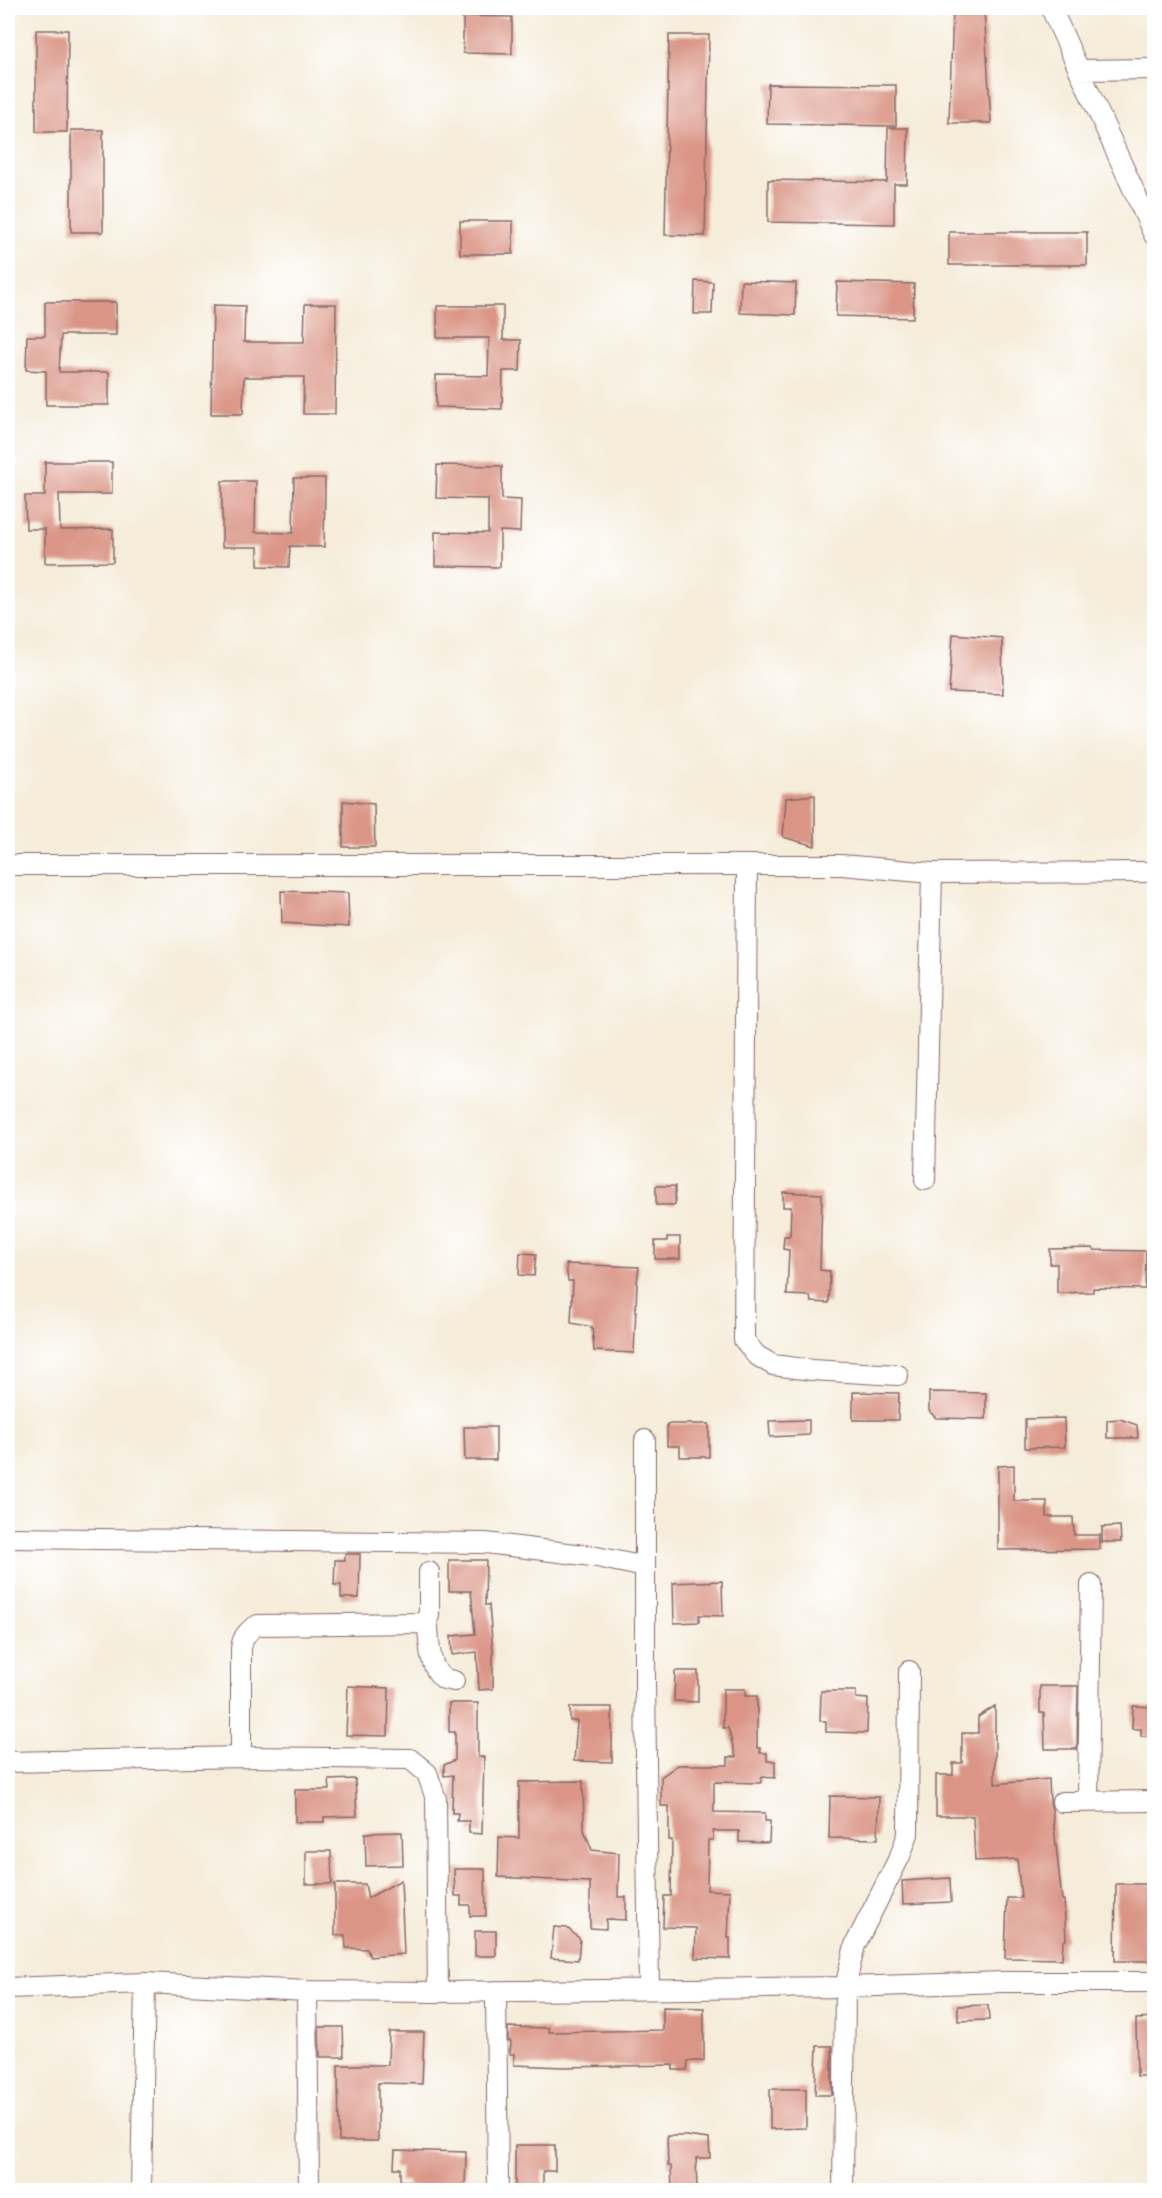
<svg xmlns="http://www.w3.org/2000/svg" width="1162" height="2198" font-family="'Old Standard TT',serif">
  <style>
    .building { fill: #da9586 }
    .lines { fill: none; stroke-linecap: round; stroke-linejoin: round }
    .minor-casing { stroke: #866768; stroke-width: 22 }
    .minor { stroke: #fff; stroke-width: 20 }
  </style>
  <rect width="100%" height="100%" fill="#fff"/>
  <filter id="ink" filterUnits="userSpaceOnUse"><feTurbulence type="fractalNoise" baseFrequency=".0167" numOctaves="2"/><feDisplacementMap in="SourceGraphic" scale="12" xChannelSelector="R" yChannelSelector="G"/><feConvolveMatrix kernelMatrix="1 2 1 2 8 2 1 2 1" color-interpolation-filters="sRGB"/></filter>
  <filter id="wash" filterUnits="userSpaceOnUse"><feTurbulence type="fractalNoise" baseFrequency=".008" numOctaves="4" result="noise"/><feDisplacementMap in="SourceGraphic" scale="24" xChannelSelector="R" yChannelSelector="G"/><feGaussianBlur stdDeviation="1.35" result="paint"/><feColorMatrix in="noise" values="0 0 0 0 0 0 0 0 0 0 0 0 0 0 0 0 0 1.4 0 .05"/><feComposite in="paint" operator="in"/></filter>
  <g filter="url(#wash)">
    <rect width="100%" height="100%" fill="#f5ecd9"/>
    <g id="blocks">
      <path class="building" d="M953,8H984L991,123H949Z
        M463,16L512,17V54L463,53Z
        M36,30H68L67,132H36Z
        M669,35H709L705,236L665,235Z
        M768,84L896,85V126L767,124Z
        M888,128H908L907,184H894V224L768,222V180L887,182Z
        M71,130H103V232H71Z
        M460,221H513V254H460Z
        M949,232H1087V265H949Z
        M695,281L713,282L712,314H694Z
        M741,281L796,283L795,315L740,313Z
        M837,282L914,284L913,318L836,316Z
        M45,302H116V335H61L59,372H109V405H46V371L26,370L27,336H45Z
        M305,304H336L335,414H303L304,377H244L243,414H211L213,305L245,306L244,342H304Z
        M437,306H503V340H521L520,371H503L502,409L436,407V375L488,376L489,338H437Z
        M45,462H112V494H59L60,530L113,529V562L45,563V529H26L25,496H45Z
        M437,465L502,466V499L521,500L520,532L500,531V567L435,566V532L488,533V499L436,498Z
        M294,478H325L324,547L290,546L289,567L258,566V547H222V481H256L255,532L293,533Z
        M953,634L1002,638L1003,694L949,692Z
        M815,795V846L783,837L786,798Z
        M343,801L374,804L375,847H343Z
        M281,891L348,893L349,927L282,923Z
        M656,1186H675V1205H656Z
        M783,1192L822,1194L820,1270L830,1271L829,1303L811,1302L810,1296L787,1295L789,1250L783,1249L784,1236H790L791,1207H783Z
        M667,1237H680V1259H655V1241H667Z
        M1093,1248V1250L1146,1251L1145,1289L1093,1288V1292L1057,1293V1264H1050V1249Z
        M520,1253L536,1254L534,1276L519,1275Z
        M566,1264L639,1267L637,1283L634,1353L594,1351L592,1327L571,1323L573,1281H568Z
        M853,1392L899,1393L898,1420H853Z
        M929,1392L986,1393V1419L936,1418L929,1411Z
        M1064,1418L1065,1447L1025,1448V1419Z
        M1120,1419L1137,1425L1138,1438H1107V1420Z
        M809,1420V1435L770,1437L769,1421Z
        M667,1424H709V1457H680V1446H667Z
        M464,1427H496V1460H465Z
        M1014,1465V1501H1047V1517H1073L1074,1535H1100V1549L998,1550V1466Z
        M1120,1526L1121,1542H1102V1527Z
        M345,1554H360L359,1598H341V1585H334L335,1560H345Z
        M449,1560H486L485,1605H489L493,1651V1689L479,1690L477,1652L452,1655L451,1636L475,1634L471,1591H449Z
        M722,1581L723,1616L699,1615V1622L674,1623L673,1583Z
        M675,1671H698V1702L674,1701Z
        M348,1686L389,1688L388,1736L346,1735Z
        M1040,1686H1078L1077,1749H1045L1044,1713H1040Z
        M723,1689H745V1696H757V1748H760V1753H767V1761H775V1778L761,1777V1783L714,1782V1812L765,1813V1821H770L769,1843L739,1842V1831H713V1840H708L707,1890L730,1891L728,1938H730V1959L695,1958L696,1928L663,1927L664,1896H671L672,1840H669V1806H661V1777L678,1765H728V1757H736L728,1728H723Z
        M821,1691H856V1698L868,1699L867,1733L826,1732V1721H820Z
        M449,1703H478V1757H484L482,1834L469,1833V1821H457L458,1813H452L453,1775L444,1776V1765L455,1760V1732H449Z
        M995,1706V1784L1049,1779L1050,1803L1052,1809L1062,1900H1064L1066,1940L1063,1941L1062,1959L1005,1958L1007,1898H1021L1017,1859L975,1861L973,1816H936V1775H953V1763H962V1733H978V1717Z
        M1133,1706L1155,1707V1736H1141V1729H1132Z
        M570,1707H612V1762L574,1761L577,1721H570Z
        M355,1779L357,1816L324,1817V1822H295V1790H330L329,1780Z
        M583,1781L584,1830L592,1850L619,1853L618,1897H626V1920L606,1919V1929L590,1928V1882L498,1877L499,1837L519,1838V1782Z
        M830,1796L879,1797L878,1839L829,1838Z
        M402,1832L403,1865L366,1866L365,1833Z
        M306,1851H331L332,1884H306Z
        M454,1869H485L486,1916H470V1905H461V1896H455Z
        M950,1878L951,1902L903,1904L902,1881Z
        M401,1880L404,1954L370,1957L367,1949L346,1948L345,1935H335V1884H365L368,1898Z
        M1116,1884H1155V1961H1115Z
        M554,1927L567,1928L580,1939L578,1960L551,1958Z
        M475,1931H496V1956H475Z
        M988,2005L989,2020L958,2021V2006Z
        M663,2007L704,2008V2061H688L687,2070H673V2065L563,2067L514,2065V2054H510L511,2041H508V2027L549,2028V2032L663,2030Z
        M1155,2018V2076H1137L1136,2019Z
        M319,2027H343L344,2057H320Z
        M389,2032H424L422,2084L378,2083V2141H339L338,2065H388Z
        M817,2046H832V2095H815Z
        M770,2089H806V2128L770,2129Z
        M667,2136H686L709,2139L710,2158H696L697,2190H672L671,2166H668Z
        M515,2145H555V2171H543V2190H515Z
        M395,2150L466,2152L465,2190H435V2188L409,2187L408,2181H400V2168H394Z"/>
    </g>
  </g>
  <g filter="url(#ink)">
    <use href="#blocks" fill-opacity="0" stroke="#866768" stroke-width="1.5"/>
    <g class="lines">
      <g class="minor-casing">
        <path id="minor" d="M1051,8L1154,235
          M1079,70L1154,69
          M8,865H842L932,873L1154,872
          M747,865L744,1340L756,1355L773,1365L812,1370L898,1375
          M925,1180L932,873
          M645,1440V1682L649,1989
          M8,1538L486,1543L592,1556L645,1567
          M427,1619C430,1638 427,1667 444,1679L454,1681
          M241,1757V1649C242,1637 248,1630 258,1625L422,1623L429,1616V1572
          M8,1762L241,1757L410,1759L427,1773L436,1799L438,1992
          M1088,1800L1091,1585
          M1062,1802L1154,1801
          M8,1988L145,1983L307,1991L438,1992L845,1987L1004,1982H1154
          M307,1991L309,2190
          M496,1991L498,2190
          M141,2190L145,1983
          M843,2190L845,1987L855,1945L900,1856L908,1834L909,1671"/>
      </g>
      <use href="#minor" class="minor"/>
    </g>
  </g>
  <rect width="1162" height="2198" fill="none" stroke="#fff" stroke-width="30"/>
</svg>
